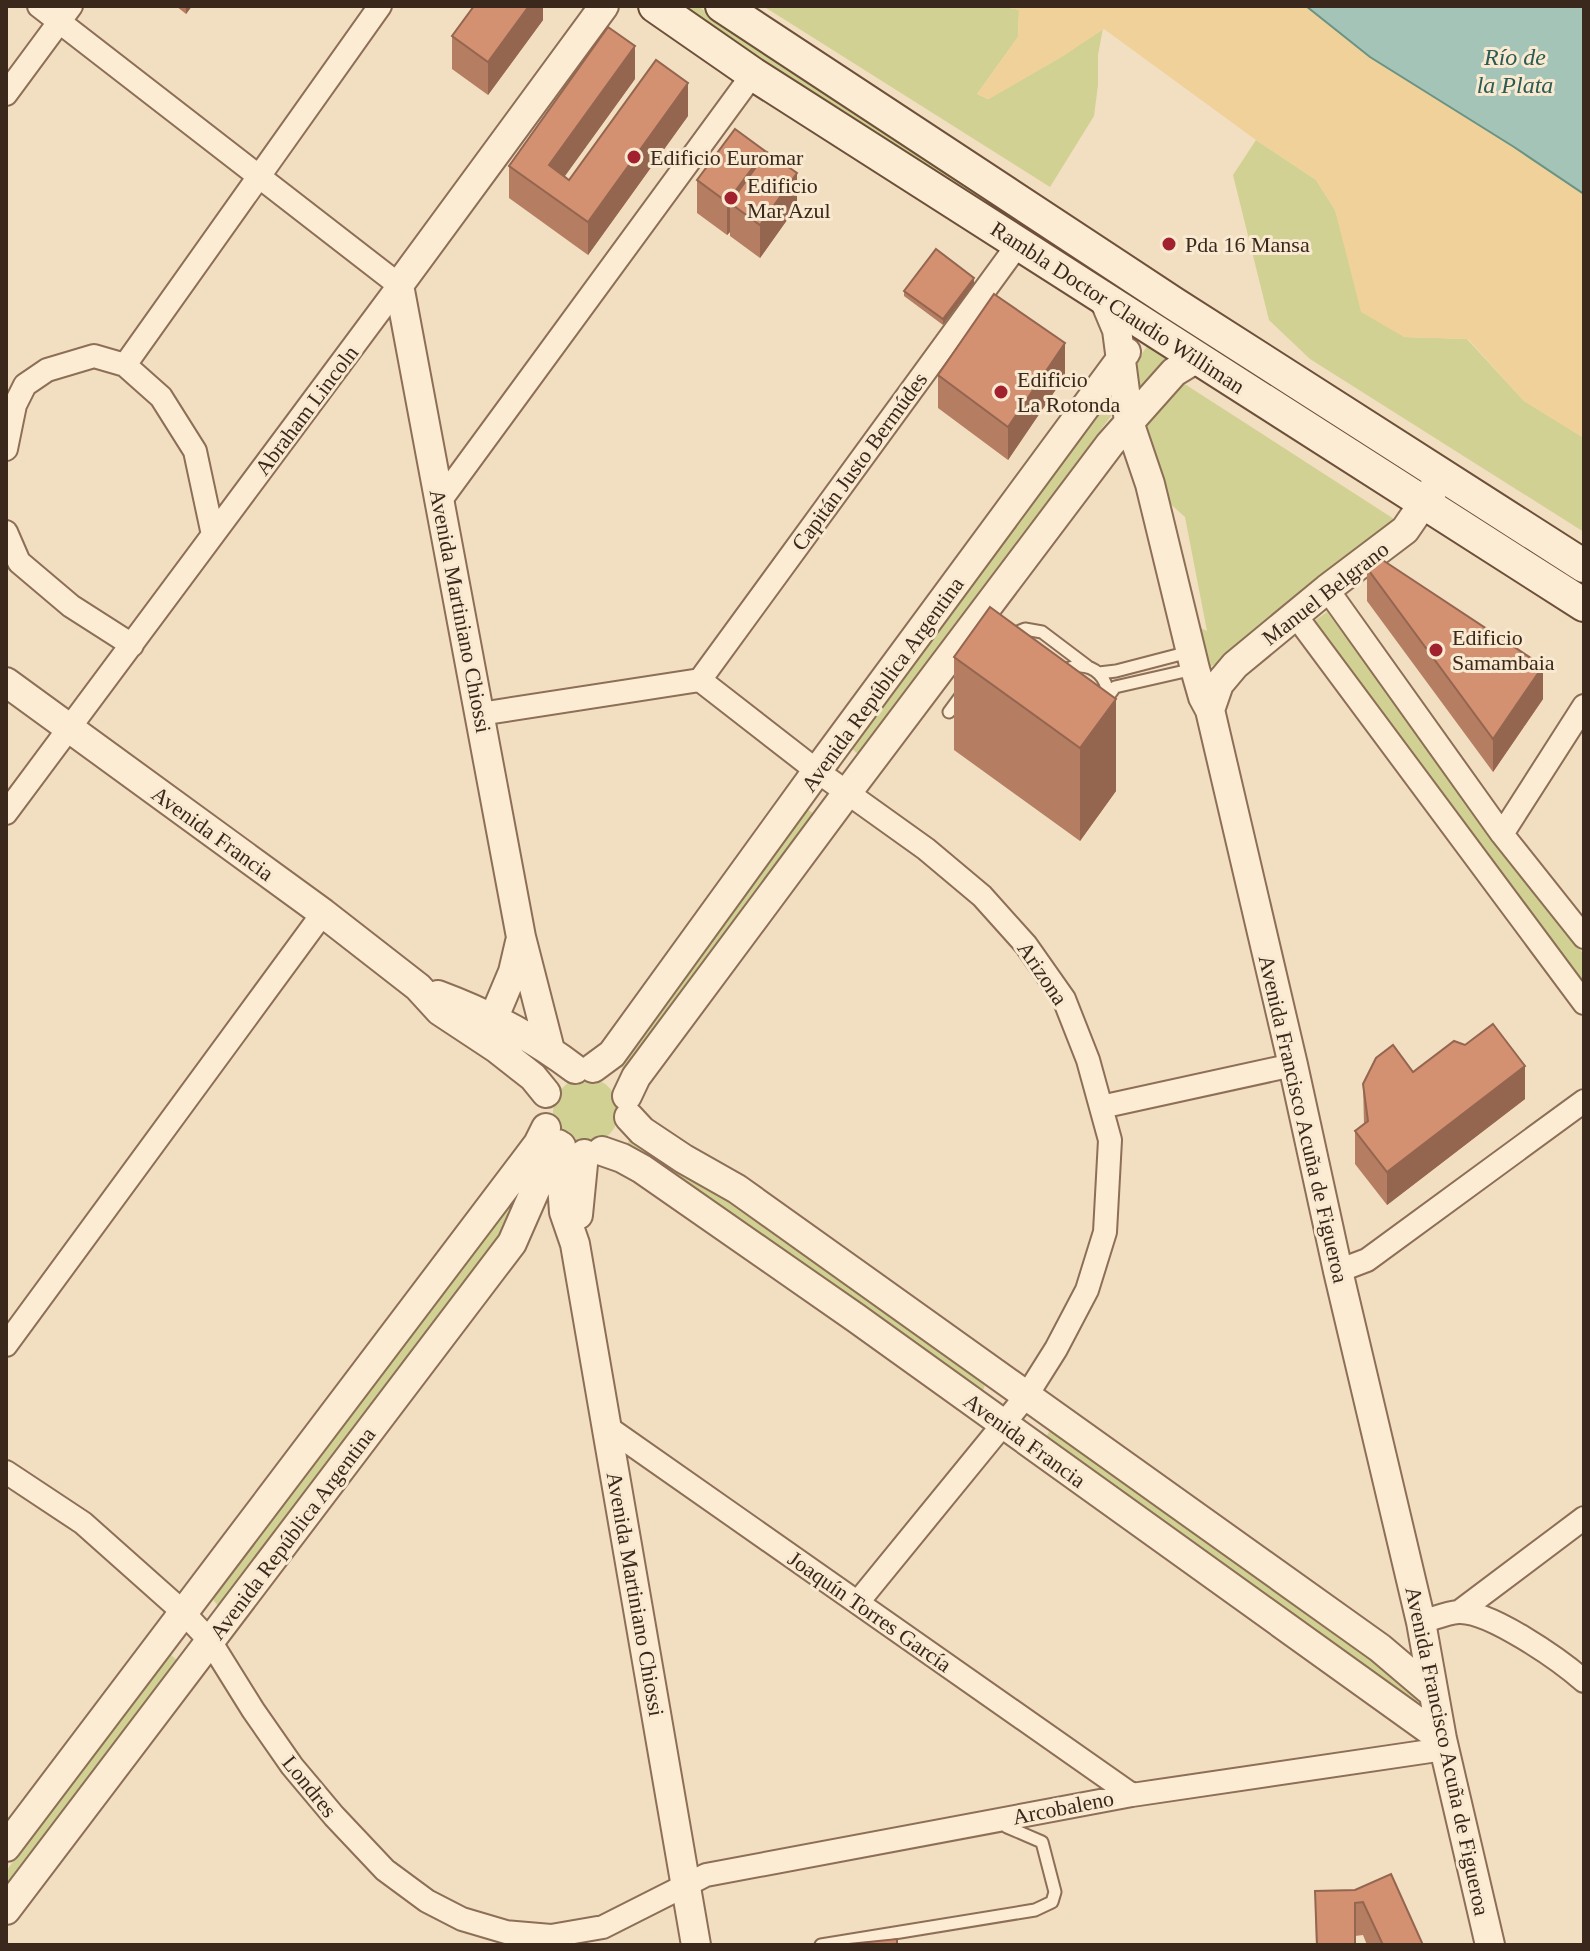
<svg xmlns="http://www.w3.org/2000/svg" width="1590" height="1951" font-family="'Times New Roman',serif">
  <style>
    .green { fill: #d0d193 }
    .sand { fill: #f0d19a }
    .water { fill: #a3c4b7; stroke: #699384; stroke-width: 2 }
    .lines { fill: none; stroke-linecap: round; stroke-linejoin: round }
    .service-casing { stroke: #8d6e56; stroke-width: 15 }
    .minor-casing { stroke: #8d6e56; stroke-width: 26 }
    .tertiary-casing { stroke: #8d6e56; stroke-width: 32 }
    .secondary-casing { stroke: #6e4f39; stroke-width: 36 }
    .service { stroke: #fcecd4; stroke-width: 11 }
    .minor { stroke: #fcecd4; stroke-width: 22 }
    .tertiary { stroke: #fcecd4; stroke-width: 28 }
    .secondary { stroke: #fcecd4; stroke-width: 32 }
    .wall { fill: #b57d62 }
    .shaded-wall { fill: #946650 }
    .building { fill: #d39172; stroke: #946650; stroke-width: 2 }
    .poi-dot { fill: #a1212e; stroke: #f8e9d0; stroke-width: 3 }
    .labels { text-anchor: middle; stroke-width: 6; stroke-linejoin: round; paint-order: stroke }
    .poi-label { font-size: 22px; fill: #3b281c; stroke: #f8e9d0; text-anchor: start }
    .street-label { font-size: 22px; fill: #3b281c; stroke: #f8e9d0 }
    .water-label { font-size: 24px; font-style: italic; fill: #2a5c54; stroke: #f8e9d0 }
  </style>
  <rect width="100%" height="100%" fill="#f2dec0"/>
  <path class="green" d="M672,6H697L1149,298L1151,307L1148,310Z
    M763,6H1000L1019,10L1018,37L977,94L988,99L1063,56L1103,28L1098,55V85L1094,116L1050,187Z
    M1256,140L1316,180L1335,210L1346,249L1404,337L1467,339L1524,401L1584,438V532L1310,359L1269,320L1233,175Z
    M1151,341L1176,357L1137,397L1130,370Z
    M1180,381L1394,519L1391,529L1214,665L1209,667L1196,626L1207,631L1185,517L1166,500L1143,419Z
    M1110,400L1114,412L858,754L850,747Z
    M1327,612L1584,955V983L1313,622Z
    M806,808L815,815L628,1072L617,1064Z
    M553 1111a33 33 0 1 1 66 0a33 33 0 1 1-66 0Z
    M633,1135L719,1191L983,1379C985,1385 986,1388 980,1393L624,1148Z
    M546,1149L503,1240L219,1607L211,1597Z
    M1054,1431L1373,1656L1417,1694L1418,1701L1414,1705L1045,1439L1049,1432Z
    M171,1655L178,1661L6,1888V1871Z"/>
  <path class="sand" d="M1000,6H1306L1370,57L1514,147L1584,194V438L1524,401L1468,339L1404,337L1361,312L1335,210L1316,180L1256,140L1104,29L1063,56L989,99L977,94L1018,37L1019,10Z"/>
  <path class="water" d="M1306,6H1584V194L1514,147L1370,57Z"/>
  <g class="lines">
    <g class="service-casing">
      <path id="service" d="M1008,636L1025,629L1042,632L1087,666
        M1053 693a27 27 0 1 1 54 0a27 27 0 1 1-54 0Z
        M1099,673L1116,671L1189,652
        M1107,698L1115,687L1194,669
        M949,712L963,693
        M821,1945L1035,1910L1052,1902L1055,1892L1042,1842L1007,1827L1002,1821"/>
    </g>
    <g class="minor-casing">
      <path id="minor" d="M6,94L71,6
        M125,365L380,6
        M6,449L15,405L25,385L47,370L94,356L125,365L161,397L195,451L213,535
        M440,501L753,74
        M6,532L19,562L71,606L132,645
        M1327,589L1502,834L1584,937
        M1296,616L1584,1003
        M700,680L1019,243
        M480,714L700,680L817,771L926,849L982,896L1026,945L1064,999L1088,1060L1110,1140L1105,1232L1087,1290L1056,1349L1027,1395L858,1602
        M6,813L399,285L39,6
        M1502,834L1584,706
        M1101,1107L1293,1065
        M1338,1271L1367,1260L1584,1101
        M6,1345L323,913
        M607,1427L1132,1795
        M6,1472L83,1523L183,1612L210,1641L253,1710L292,1766L334,1816L385,1870L427,1901L462,1919L506,1932L551,1936L603,1927L706,1875L1132,1795L1444,1749
        M1459,1612L1584,1518
        M1421,1622C1433,1619 1446,1613 1458,1612C1489,1610 1560,1660 1584,1681"/>
    </g>
    <g class="tertiary-casing">
      <path id="tertiary" d="M1104,299L1117,330L1129,422L1150,484L1195,669L1203,697L1210,710L1293,1065L1338,1271L1421,1622L1442,1739L1490,1945
        M6,682L323,913L418,987L440,1011L496,1048L533,1077L546,1093
        M1210,710L1219,684L1235,665L1327,589L1405,530L1436,485
        M438,995C489,1014 532,1036 575,1069
        M491,1035L494,1017L513,972L520,942
        M550,1050L521,937L399,285L604,6
        M593,1068L612,1054L817,771L1126,352
        M627,1096L636,1077L847,793L1110,444L1174,372L1197,358
        M629,1117L642,1131L684,1159L737,1189L1380,1648L1433,1693
        M561,1146V1171L564,1212L575,1244L696,1945
        M602,1151L622,1158L642,1169L856,1318L1442,1739
        M578,1215L584,1154
        M6,1847L538,1144L546,1128
        M6,1910L512,1243L544,1170L558,1144"/>
    </g>
    <g class="secondary-casing">
      <path id="secondary" d="M655,6L753,74L1584,605
        M722,6L1173,303L1584,566"/>
    </g>
    <use href="#service" class="service"/>
    <use href="#minor" class="minor"/>
    <use href="#tertiary" class="tertiary"/>
    <use href="#secondary" class="secondary"/>
  </g>
  <path class="wall" d="M176,6H192L186,14Z
    M543,6V20L488,95L452,69V36Z
    M635,79L565,176L569,180L688,116L588,255L509,198V166Z
    M765,155L797,206L760,258L730,236V232L727,235L697,213V180Z
    M974,284L943,325L904,296V291Z
    M938,375L1065,376L1008,460L938,408Z
    M1367,568L1543,699L1493,772L1367,601Z
    M990,607L1116,791L1080,841L954,750V657Z
    M1413,1072L1525,1099L1387,1205L1355,1164V1131L1364,1124L1363,1084Z
    M1355,1890L1423,1945H1367L1363,1935L1355,1936V1945H1316L1315,1891Z"/>
  <path class="shaded-wall" d="M186,6H192L186,14Z
    M529,6H543V20L488,95V62Z
    M635,46V79L551,195L549,165Z
    M688,83V116L588,255V222Z
    M765,151V184L730,203V232L727,235V202Z
    M797,173V206L760,258V225Z
    M974,278V284L943,325V319Z
    M1065,343V376L1008,460V427Z
    M1543,666V699L1493,772V739Z
    M1116,699V791L1080,841V748Z
    M1525,1066V1099L1387,1205V1172Z"/>
  <path class="building" d="M474,6H529L488,62L452,36Z
    M608,27L635,46L549,165L569,180L656,60L688,83L588,222L509,166Z
    M735,129L765,151L727,202L697,180Z
    M767,152L797,173L760,225L730,203Z
    M936,249L974,278L943,319L904,291Z
    M994,294L1065,343L1008,427L938,375Z
    M1381,559L1543,666L1493,739L1367,568Z
    M990,607L1116,699L1080,748L954,657Z
    M1493,1024L1525,1066L1387,1172L1355,1131L1368,1121L1363,1084L1376,1058L1393,1045L1413,1072L1454,1041L1465,1045Z
    M1391,1874L1423,1945H1383L1363,1902L1355,1903V1945H1317L1315,1891L1355,1890Z
    M897,1939V1945H848L849,1944Z"/>
  <g class="poi-dot">
    <circle cx="634" cy="157" r="8"/>
    <circle cx="731" cy="198" r="8"/>
    <circle cx="1169" cy="244" r="8"/>
    <circle cx="1001" cy="392" r="8"/>
    <circle cx="1436" cy="650" r="8"/>
  </g>
  <g class="labels">
    <g class="poi-label">
      <text x="650" y="165">Edificio Euromar</text>
      <text x="747" y="193">Edificio<tspan x="747" dy="25">Mar Azul</tspan></text>
      <text x="1185" y="252">Pda 16 Mansa</text>
      <text x="1017" y="387">Edificio<tspan x="1017" dy="25">La Rotonda</tspan></text>
      <text x="1452" y="645">Edificio<tspan x="1452" dy="25">Samambaia</tspan></text>
    </g>
    <g class="street-label">
      <text transform="translate(1118 307) rotate(33)" y="8">Rambla Doctor Claudio Williman</text>
      <text transform="translate(306 410) rotate(-53)" y="8">Abraham Lincoln</text>
      <text transform="translate(859 461) rotate(-54)" y="8">Capitán Justo Bermúdes</text>
      <text transform="translate(1325 593) rotate(-38)" y="8">Manuel Belgrano</text>
      <text transform="translate(461 611) rotate(79)" y="8">Avenida Martiniano Chiossi</text>
      <text transform="translate(882 684) rotate(-54)" y="8">Avenida República Argentina</text>
      <text transform="translate(213 833) rotate(36)" y="8">Avenida Francia</text>
      <text transform="translate(1043 973) rotate(56)" y="8">Arizona</text>
      <text transform="translate(1304 1119) rotate(77)" y="8">Avenida Francisco Acuña de Figueroa</text>
      <text transform="translate(1025 1440) rotate(36)" y="8">Avenida Francia</text>
      <text transform="translate(292 1533) rotate(-53)" y="8">Avenida República Argentina</text>
      <text transform="translate(636 1594) rotate(80)" y="8">Avenida Martiniano Chiossi</text>
      <text transform="translate(870 1611) rotate(35)" y="8">Joaquín Torres García</text>
      <text transform="translate(1448 1751) rotate(78)" y="8">Avenida Francisco Acuña de Figueroa</text>
      <text transform="translate(310 1786) rotate(51)" y="8">Londres</text>
      <text transform="translate(1063 1807) rotate(-11)" y="8">Arcobaleno</text>
    </g>
    <g class="water-label">
      <text x="1515" y="65">Río de<tspan x="1515" dy="28">la Plata</tspan></text>
    </g>
  </g>
  <rect width="1590" height="1951" fill="none" stroke="#3b281c" stroke-width="16"/>
</svg>
